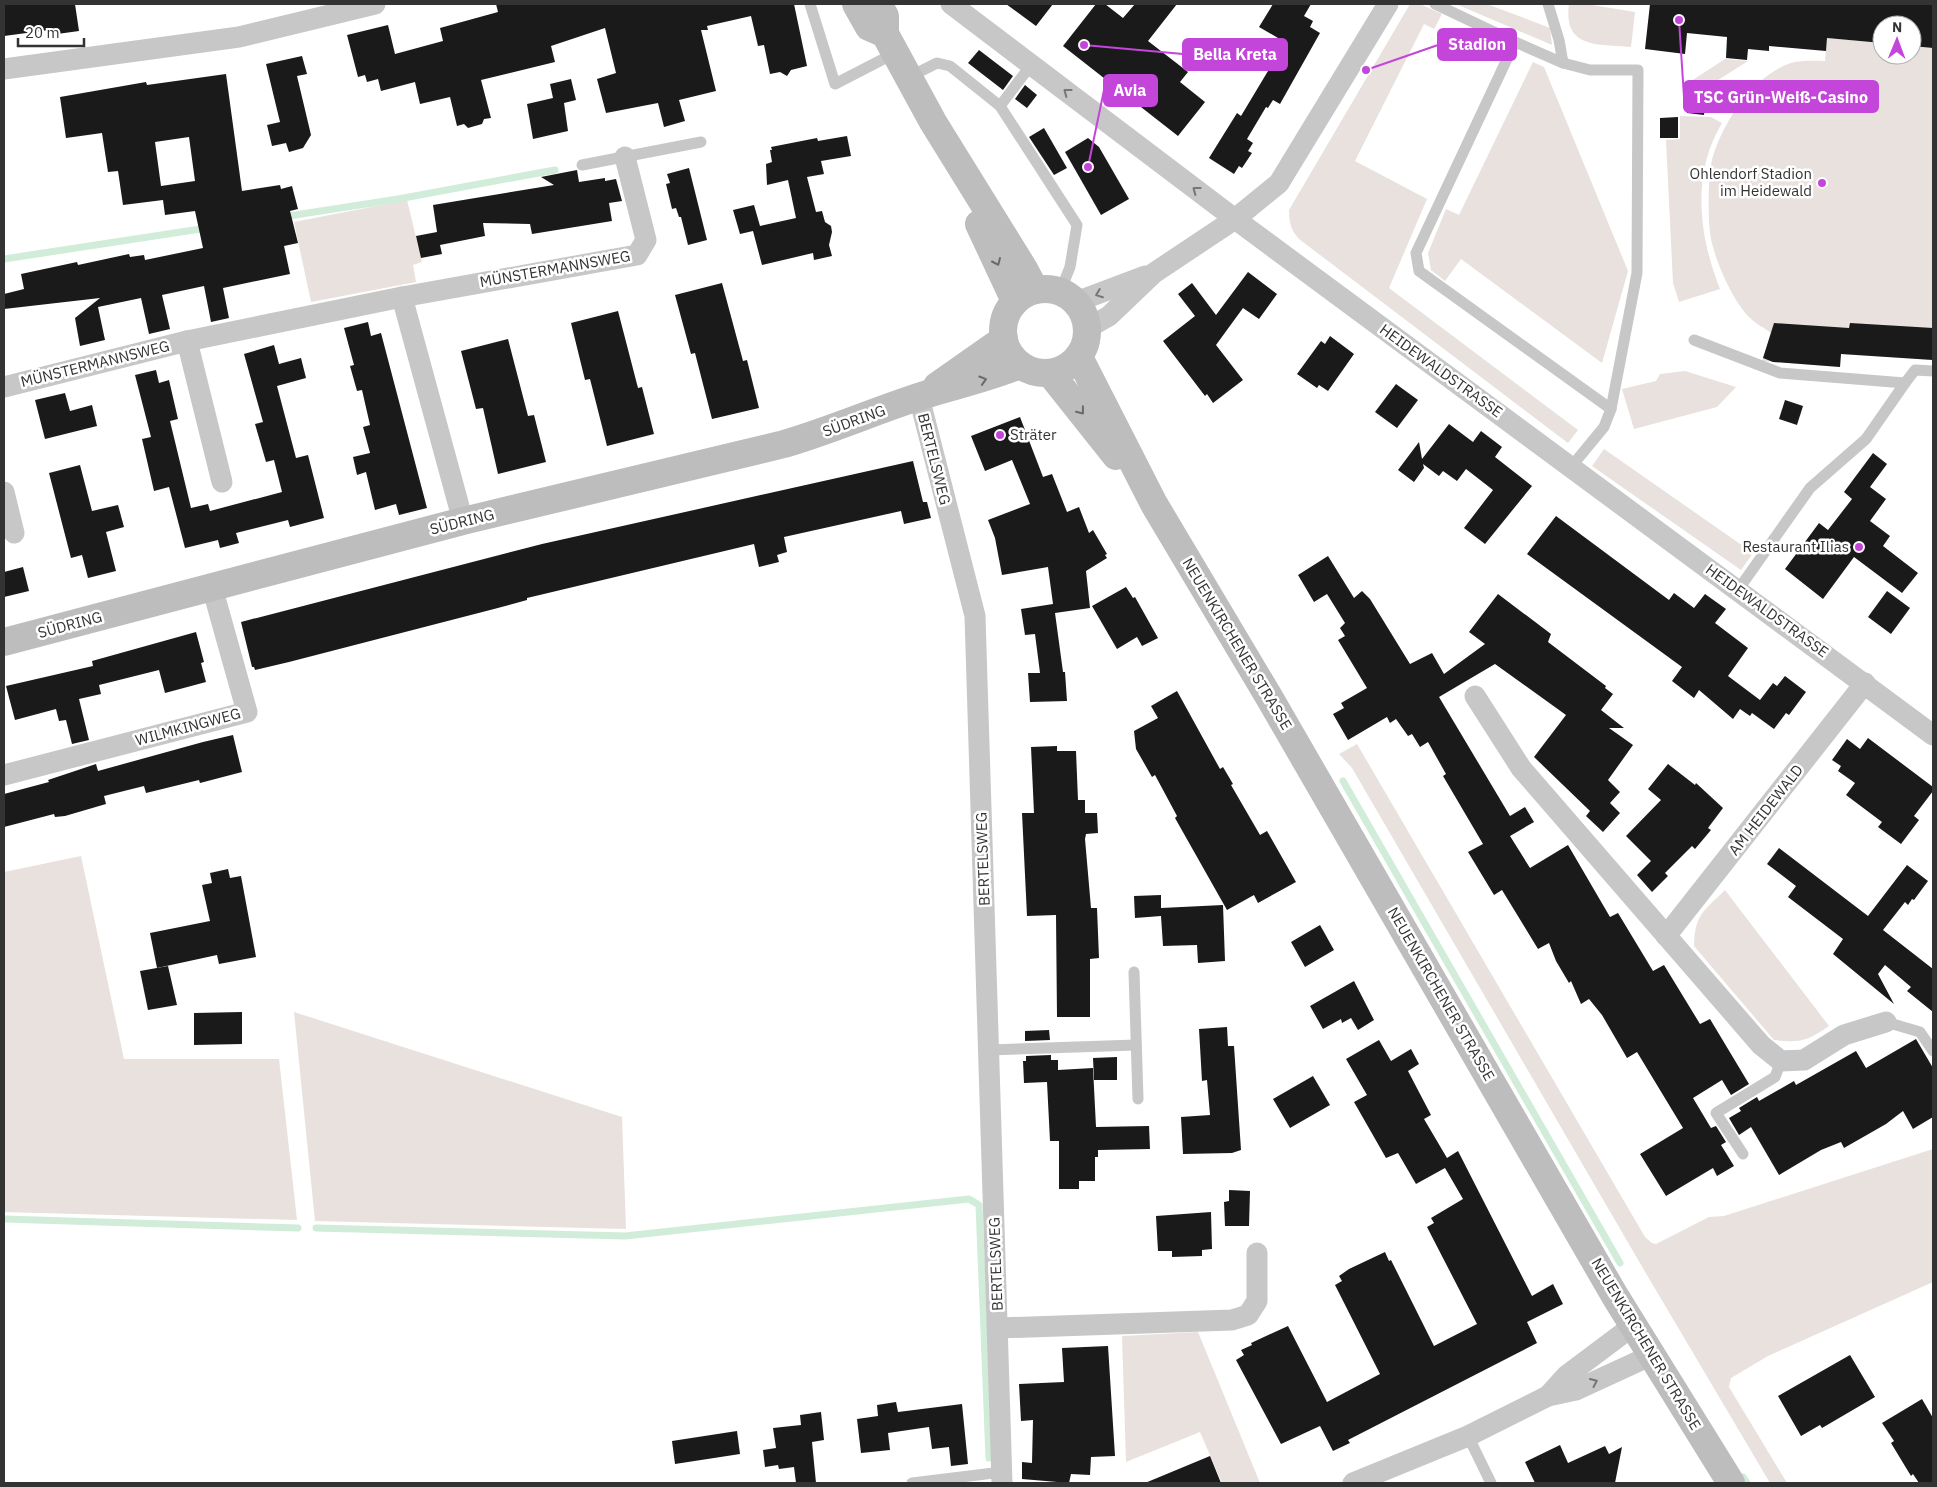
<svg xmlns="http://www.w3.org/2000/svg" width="1937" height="1487" viewBox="0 0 1937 1487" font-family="'IBM Plex Sans',sans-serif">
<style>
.green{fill:#e9e1dd}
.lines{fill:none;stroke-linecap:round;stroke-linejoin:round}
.stream{stroke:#d1ecd9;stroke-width:7}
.building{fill:#1a1a1a;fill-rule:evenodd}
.lane{stroke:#c7c7c7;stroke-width:11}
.street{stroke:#c7c7c7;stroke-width:21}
.secondary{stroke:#bdbdbd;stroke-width:28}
.oneway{stroke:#767676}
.oneway2{stroke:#6a6a6a}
.poi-dot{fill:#c445da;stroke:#fff;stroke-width:2}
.labels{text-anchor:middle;stroke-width:5;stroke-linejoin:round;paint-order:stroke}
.poi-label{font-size:15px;fill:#333;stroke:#fff;text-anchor:end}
.street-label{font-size:15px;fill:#333;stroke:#fff}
.leader{fill:none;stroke:#c445da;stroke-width:2}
.callout-dot{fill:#c445da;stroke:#fff;stroke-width:2}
.callout{fill:#c445da;stroke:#c445da;stroke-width:2}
.callout-label{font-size:16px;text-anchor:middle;font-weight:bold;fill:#fff}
</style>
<rect width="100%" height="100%" fill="#fff"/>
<g class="green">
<path d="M1410 4H1420L1442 14 1434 29 1424 24 1355 161 1427 199 1389 288 1578 430 1568 443 1299 239C1291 230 1289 223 1289 210Z"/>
<polygon points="1456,4 1487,4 1550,28 1552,45"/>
<path d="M1569 4H1586L1635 12 1631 47C1598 44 1563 49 1569 4Z"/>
<path d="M1827 38 1882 43V55H1912V46L1933 48V360L1841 354 1840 367 1762 361 1771 333C1764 328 1755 323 1749 317 1734 302 1717 265 1712 243 1707 226 1708 177 1712 160 1722 123 1753 76 1791 63 1802 60 1814 61 1825 61Z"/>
<polygon points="1725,59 1748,61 1715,82 1691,81"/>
<polygon points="1533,62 1544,67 1628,271 1602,363 1461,259 1445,281 1431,270 1428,253 1446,209 1459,215"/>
<path d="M1680 116 1711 117 1722 123C1691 174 1699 236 1720 289L1679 302 1673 283 1666 140 1680 139Z"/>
<polygon points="407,200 422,262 413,265 416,282 311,302 294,222"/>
<polygon points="1685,371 1736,387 1717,407 1634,429 1622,389 1656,381 1660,374"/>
<polygon points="1604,449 1753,553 1741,570 1592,466"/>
<polygon points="1357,744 1645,1237 1652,1243 1656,1244 1709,1217 1724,1216 1933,1149 1933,1282 1768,1356 1731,1378 1729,1387 1787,1483 1770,1483 1644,1270 1352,768 1339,754"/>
<polygon points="81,856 124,1059 279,1059 297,1220 4,1212 4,872"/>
<path d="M1725 890 1829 1026C1807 1041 1801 1043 1774 1040L1694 946C1695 914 1703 912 1725 890Z"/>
<polygon points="294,1012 622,1117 626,1229 315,1221"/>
<polygon points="1198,1332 1260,1483 1222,1483 1200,1432 1126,1462 1122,1336"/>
</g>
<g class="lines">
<g class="stream">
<polyline points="282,217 398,199 555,170"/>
<polyline points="4,259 207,228"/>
<polyline points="1343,781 1620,1263"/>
<polyline points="4,1219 298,1228"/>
<polyline points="316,1228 625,1236 969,1199 979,1205 989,1458"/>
<polyline points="1743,1477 1747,1483"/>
</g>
</g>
<g class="building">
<polygon points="4,4 75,4 79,31 50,35 49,30 4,36"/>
<polygon points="496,4 794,4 807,66 791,70 787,76 780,72 770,74 764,45 758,46 751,16 707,26 708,30 701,30 716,91 679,100 685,121 664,127 658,103 606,113 597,79 616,73 605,28 551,46 555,62 481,80 491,118 484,119 482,124 468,128 464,124 457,126 450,97 420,104 415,82 381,91 378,79 367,82 365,75 358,77 347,35 388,25 395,54 443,41 440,28 498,12"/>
<polygon points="1006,4 1053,4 1036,26"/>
<polygon points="1096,4 1105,4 1123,18 1135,4 1177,4 1148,41 1188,72 1180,82 1205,102 1178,136 1063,46"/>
<polygon points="1273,4 1311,4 1304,16 1313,21 1310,27 1320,33 1280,104 1273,100 1268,108 1266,107 1247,139 1253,143 1248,151 1252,153 1242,168 1239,166 1234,174 1209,158 1237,113 1241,116 1271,66 1267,64 1279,44 1275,42 1278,38 1259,27"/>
<polygon points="1650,4 1933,4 1933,48 1912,46 1912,25 1882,25 1882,43 1827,38 1826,51 1769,46 1769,51 1748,49 1747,60 1726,58 1727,37 1687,33 1685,54 1645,49"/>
<polygon points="979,50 1013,76 1003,90 968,63"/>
<polygon points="302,56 307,74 297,76 311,135 303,148 289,152 286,143 272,146 267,125 280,122 266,64"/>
<path d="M226 74 242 191 280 185 281 189 292 186 298 209 290 211 298 243 284 246 290 274 223 288 229 318 211 322 204 286 162 295 170 329 149 334 141 298 98 307 105 340 80 346 75 318 100 298 4 309V294L24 289 21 274 77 262 78 265 129 254 130 257 144 255 145 260 203 248 195 211 165 215 163 200 123 205 118 171 108 172 102 133 66 138 60 97 146 82 147 85ZM189 137 195 181 161 186 155 142Z"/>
<polygon points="571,79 576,100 564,103 568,131 533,139 527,104 553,98 550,84"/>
<polygon points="1025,85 1037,95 1027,108 1015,99"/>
<polygon points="1688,87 1713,89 1713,101 1705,106 1704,115 1687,113"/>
<polygon points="1678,117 1678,138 1660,138 1660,118"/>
<polygon points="1044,128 1067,168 1054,175 1029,137"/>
<polygon points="847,136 851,156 821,161 824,174 807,177 816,212 822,211 825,222 831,226 832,232 829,245 832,256 814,260 813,253 762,265 753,231 740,234 733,210 754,205 760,226 796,218 788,180 767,185 766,164 772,162 770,150 772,150 771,147 817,138 818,141"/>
<polygon points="1088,138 1099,147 1129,199 1101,215 1065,152"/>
<polygon points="689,168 707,240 688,245 681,217 679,217 676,208 672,209 666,184 670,183 667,174"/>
<polygon points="577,170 579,182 605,178 605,181 616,179 622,201 609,203 612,221 532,234 530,224 483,223 485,236 440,245 442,254 421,258 416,236 437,232 433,205 554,185 541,177"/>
<polygon points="1248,272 1277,294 1259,319 1243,308 1216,345 1243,380 1213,403 1207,394 1205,396 1163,341 1195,316 1178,294 1192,283 1216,315"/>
<polygon points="722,283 743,361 747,360 759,408 712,419 695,353 691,354 675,295"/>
<polygon points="618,311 638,388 642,387 654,434 607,446 590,379 585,380 571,323"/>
<polygon points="368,322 371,336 381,333 427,508 399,515 396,504 375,510 366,472 357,475 353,457 370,453 363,427 370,425 362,390 357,391 350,366 354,365 344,328"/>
<polygon points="1774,323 1849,328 1850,323 1933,328 1933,360 1841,354 1840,367 1773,362 1763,358"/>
<polygon points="1330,336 1354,354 1328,391 1319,385 1317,388 1297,374 1321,341 1325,344"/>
<polygon points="508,339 528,416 534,415 546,462 498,474 483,408 476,409 461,351"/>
<polygon points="274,345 279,364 301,358 306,378 277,386 296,458 308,455 324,518 290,527 288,520 236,533 239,543 220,548 218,540 185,548 169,487 154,491 142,439 151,437 135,375 156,370 159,383 169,380 178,419 170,421 191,508 208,504 210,511 282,492 274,460 266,462 255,424 263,422 244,354"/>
<polygon points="1396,384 1418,400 1397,428 1375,412"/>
<polygon points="65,393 70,411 92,405 97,426 45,439 35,400"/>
<polygon points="1785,400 1803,406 1797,425 1779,419"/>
<polygon points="1020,417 1043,477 1052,474 1067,512 1079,507 1089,533 1093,530 1107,554 1105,555 1107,558 1086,571 1090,608 1055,613 1063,672 1065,672 1067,701 1030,702 1028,673 1040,673 1035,634 1025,635 1021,609 1053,604 1048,567 1002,575 995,538 988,520 1030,504 1012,460 985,471 971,436"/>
<polygon points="1449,424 1473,442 1481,431 1502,447 1495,457 1532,486 1485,544 1464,528 1493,490 1466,469 1457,481 1443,471 1439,476 1423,464 1424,468 1414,482 1398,470 1419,442 1422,459"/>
<polygon points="1873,453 1887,464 1870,487 1886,499 1870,521 1890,536 1883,546 1918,573 1902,593 1854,557 1823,599 1785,569 1819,523 1828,530 1852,499 1844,492"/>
<polygon points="913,461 923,502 927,502 931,518 904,524 901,511 784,537 787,552 777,555 779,562 759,567 754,544 527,598 527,600 494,609 289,662 255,670 254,667 252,667 241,622 542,544"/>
<polygon points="80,465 92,511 118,505 124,527 106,532 116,571 88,578 82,555 71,558 49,473"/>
<polygon points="1556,516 1669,600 1674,593 1694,608 1705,594 1726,609 1715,623 1748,648 1728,676 1760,700 1773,683 1777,686 1785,676 1806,692 1789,715 1786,713 1774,729 1752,713 1750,716 1740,709 1733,719 1699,690 1694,698 1672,681 1682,667 1527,554"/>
<polygon points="1328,556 1354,598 1362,591 1370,599 1410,664 1432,653 1444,674 1485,644 1469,632 1498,594 1551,634 1548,642 1606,686 1605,688 1613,694 1601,710 1624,728 1609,728 1633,745 1608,780 1620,792 1610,803 1620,813 1603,832 1586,816 1590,811 1534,757 1566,715 1495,664 1439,697 1510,816 1525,807 1534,822 1510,836 1530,868 1568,845 1610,917 1618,913 1653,971 1664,965 1700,1024 1710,1019 1749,1084 1731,1095 1722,1080 1693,1098 1711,1128 1716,1126 1726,1142 1721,1145 1734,1166 1717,1176 1713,1168 1666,1196 1640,1154 1683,1128 1637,1052 1627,1058 1602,1015 1589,999 1581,1004 1571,981 1569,983 1556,961 1549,943 1538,949 1502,890 1494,895 1468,852 1483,844 1443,776 1446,774 1428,742 1420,747 1412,734 1408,736 1396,719 1390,723 1387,717 1348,740 1333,714 1344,708 1341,703 1367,688 1338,640 1345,636 1340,628 1345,623 1327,594 1314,602 1298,575"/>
<polygon points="23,567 29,591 4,597 4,572"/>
<polygon points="1126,587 1133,598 1135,597 1158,638 1142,646 1137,637 1117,649 1092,606"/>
<polygon points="1887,591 1910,608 1891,634 1868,617"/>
<polygon points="196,632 204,662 201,663 206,682 165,693 159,670 99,685 101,694 79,699 89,740 72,744 66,720 59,721 56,709 15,720 6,686 93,666 92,661"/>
<polygon points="1177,691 1220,769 1223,767 1233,784 1231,785 1260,835 1267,831 1296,882 1258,903 1254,895 1227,910 1175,818 1177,816 1155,775 1152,777 1136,749 1134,731 1158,718 1151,706"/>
<polygon points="233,735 242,772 200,783 199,780 146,793 144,786 104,796 106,804 65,816 55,817 54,814 4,827 4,794 49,782 48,780 96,764 98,771 203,742"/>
<polygon points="1868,738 1933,787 1933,791 1914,816 1919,820 1901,844 1878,827 1882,822 1846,795 1855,783 1838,771 1841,766 1832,760 1847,739 1860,749"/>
<polygon points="1057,746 1057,751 1076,751 1078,800 1085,800 1085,813 1097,813 1098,833 1086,834 1085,839 1091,908 1097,908 1099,958 1090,959 1090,1017 1057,1017 1056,915 1027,916 1022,813 1034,813 1031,747"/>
<polygon points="1668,764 1695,785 1696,783 1723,808 1708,828 1711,830 1695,849 1692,846 1665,873 1668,876 1652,892 1637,875 1651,861 1626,836 1661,800 1648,789"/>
<polygon points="1779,848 1868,916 1907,865 1928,881 1914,900 1912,899 1908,905 1905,902 1883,930 1933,969 1933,1012 1907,991 1911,987 1885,965 1878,974 1894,1004 1833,954 1843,939 1788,897 1796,886 1767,864"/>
<polygon points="228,869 230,878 241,876 256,957 219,964 217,955 157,968 150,933 210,921 202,885 212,883 210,873"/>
<polygon points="1161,895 1161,908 1223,905 1225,961 1198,963 1197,945 1163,946 1161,916 1135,918 1134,896"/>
<polygon points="1320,925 1334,950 1305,967 1291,942"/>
<polygon points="168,966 177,1005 148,1010 140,971"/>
<polygon points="1354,981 1374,1020 1358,1030 1351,1018 1342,1023 1341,1019 1323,1029 1310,1006"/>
<polygon points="242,1012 242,1044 194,1045 194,1013"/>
<polygon points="1227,1027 1228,1046 1234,1046 1241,1150 1232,1153 1183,1154 1181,1117 1210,1115 1207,1080 1202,1081 1199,1029"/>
<polygon points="1049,1030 1050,1040 1025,1041 1025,1031"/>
<polygon points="1916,1039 1933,1068 1933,1117 1913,1129 1903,1111 1886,1124 1844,1148 1841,1142 1821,1150 1779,1175 1751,1127 1739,1135 1729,1118 1741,1111 1739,1108 1757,1097 1759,1101 1794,1081 1796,1085 1856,1051 1866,1068"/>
<polygon points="1379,1040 1391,1061 1411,1049 1419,1064 1408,1071 1431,1115 1424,1119 1447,1158 1458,1151 1532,1296 1553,1284 1563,1304 1527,1322 1537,1343 1348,1440 1350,1443 1333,1451 1320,1426 1281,1444 1236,1360 1244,1355 1241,1350 1252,1345 1251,1343 1288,1326 1327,1402 1380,1374 1335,1285 1342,1281 1339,1276 1349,1269 1385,1252 1389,1261 1391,1260 1434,1346 1477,1324 1427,1227 1434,1223 1431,1218 1463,1199 1445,1168 1416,1184 1398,1153 1386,1158 1354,1102 1367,1095 1346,1059"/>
<polygon points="1051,1055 1051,1060 1058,1060 1058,1070 1093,1068 1096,1127 1149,1126 1150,1149 1098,1150 1098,1157 1095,1157 1095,1181 1079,1181 1079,1189 1059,1189 1059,1141 1050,1141 1047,1082 1024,1083 1023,1061 1026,1061 1026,1056"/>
<polygon points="1117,1057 1117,1080 1094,1080 1093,1058"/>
<polygon points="1313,1076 1330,1105 1290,1128 1273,1099"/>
<polygon points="1229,1190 1250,1191 1249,1226 1225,1226 1224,1202 1229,1201"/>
<polygon points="1211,1212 1212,1249 1202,1250 1202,1256 1172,1257 1172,1251 1158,1251 1156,1216"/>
<polygon points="1108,1346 1115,1456 1091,1457 1090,1475 1071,1474 1069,1483 1022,1479 1022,1462 1032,1463 1033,1420 1021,1421 1019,1384 1064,1382 1062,1348"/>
<polygon points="1850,1355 1875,1397 1822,1428 1820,1425 1801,1436 1778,1396"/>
<polygon points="1922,1399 1933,1418 1933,1483 1919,1483 1913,1474 1911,1476 1891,1443 1894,1441 1882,1423"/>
<polygon points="896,1402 898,1412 962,1404 968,1464 951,1466 949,1447 932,1449 929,1427 888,1433 890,1450 861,1453 857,1419 878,1416 877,1405"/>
<polygon points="821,1412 824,1440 812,1442 816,1483 796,1483 794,1467 779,1469 778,1465 765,1467 763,1450 776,1448 773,1428 801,1425 800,1415"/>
<polygon points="737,1431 740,1454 675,1464 672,1441"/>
<polygon points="1560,1445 1568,1463 1605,1446 1609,1454 1622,1447 1615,1483 1535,1483 1525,1462"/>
<polygon points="1210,1456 1221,1483 1145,1483"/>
</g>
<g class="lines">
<g class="lane">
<polyline points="810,4 835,84 895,53"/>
<polyline points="1435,4 1515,42 1416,253 1419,271 1611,409"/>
<polyline points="1548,4 1559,40 1563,63"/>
<polyline points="1515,42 1563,63 1590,70 1638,70 1637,273 1611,409 1604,427 1571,467"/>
<polyline points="909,77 937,63 950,66 1000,106 1077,225 1070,267 1060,292"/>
<polyline points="1000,106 1031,65"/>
<polyline points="582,165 701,142"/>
<polyline points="1694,340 1780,373 1905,383 1915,370 1933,371"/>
<polyline points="1738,590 1810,488 1866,439 1905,383"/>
<polyline points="1134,972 1138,1099"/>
<polyline points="1886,1022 1920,1032 1933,1051"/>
<polyline points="989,1050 1136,1045"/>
<polyline points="1743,1154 1716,1113 1775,1077 1781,1061"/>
<polyline points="1468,1436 1491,1483"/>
<polyline points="912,1483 1002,1472"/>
</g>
<g class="street">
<polyline points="951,4 1235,219 1933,735"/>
<polyline points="4,69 239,37 375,4"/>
<polyline points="402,297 463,521"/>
<polyline points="1076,302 1145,276"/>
<polyline points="1088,328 1109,316 1154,273 1235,219 1279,183 1388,4"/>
<polyline points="187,341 222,482"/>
<polyline points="4,387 187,341 402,297 637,255 646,240 625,157"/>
<polyline points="919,397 975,616 1002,1483"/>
<polyline points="4,492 14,533"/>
<polyline points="1475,696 1521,768 1761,1045 1781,1061 1804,1060 1844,1035 1886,1022"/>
<polyline points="4,775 247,712 212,587"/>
<polyline points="1666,936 1865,683"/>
<polyline points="998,1328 1232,1320 1248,1315 1257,1301 1257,1253"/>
<polyline points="1548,1396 1566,1376 1634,1325"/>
<polyline points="1353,1483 1468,1436 1548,1396 1576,1390 1652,1355"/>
</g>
<g class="secondary">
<polyline points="856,4 869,27 885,34"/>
<polyline points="878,4 885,16 885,34 933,122 1024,269 1035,290"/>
<polyline points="979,224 1015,301"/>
<circle cx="1045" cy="331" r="42"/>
<polyline points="1079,357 1154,504 1269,697 1615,1296 1731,1483"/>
<polyline points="1050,373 1116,456"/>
<polyline points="937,386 1004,339"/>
<path d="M4 642 463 521 784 444C829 431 872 412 918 397 952 386 986 379 1020 365"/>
</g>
</g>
<defs><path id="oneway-chevron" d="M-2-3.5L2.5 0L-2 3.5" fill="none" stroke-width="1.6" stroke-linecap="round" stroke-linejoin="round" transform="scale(1.25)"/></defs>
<g class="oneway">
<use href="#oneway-chevron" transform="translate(1067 92) rotate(-143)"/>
<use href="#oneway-chevron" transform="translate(1196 190) rotate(-143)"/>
<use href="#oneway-chevron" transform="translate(1099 294) rotate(159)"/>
<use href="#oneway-chevron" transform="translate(1594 1382) rotate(-24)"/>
</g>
<g class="oneway2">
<use href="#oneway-chevron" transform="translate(997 262) rotate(66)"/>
<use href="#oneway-chevron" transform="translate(983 380) rotate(-17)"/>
<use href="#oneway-chevron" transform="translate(1081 411) rotate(52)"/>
</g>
<g class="poi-dot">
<circle cx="1822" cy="183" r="5"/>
<circle cx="1000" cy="435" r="5"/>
<circle cx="1859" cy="547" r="5"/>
</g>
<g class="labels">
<g class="poi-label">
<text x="1812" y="179">Ohlendorf Stadion<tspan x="1812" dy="17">im Heidewald</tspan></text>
<text x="1010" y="440" text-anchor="start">Sträter</text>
<text x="1849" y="552">Restaurant Ilias</text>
</g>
<g class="street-label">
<text transform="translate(555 269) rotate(-10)" y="5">MÜNSTERMANNSWEG</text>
<text transform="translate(95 364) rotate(-14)" y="5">MÜNSTERMANNSWEG</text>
<text transform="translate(1441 371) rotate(36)" y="5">HEIDEWALDSTRASSE</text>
<text transform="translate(854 421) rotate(-20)" y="5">SÜDRING</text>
<text transform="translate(934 459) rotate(76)" y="5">BERTELSWEG</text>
<text transform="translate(462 522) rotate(-14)" y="5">SÜDRING</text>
<text transform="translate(1767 611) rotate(36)" y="5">HEIDEWALDSTRASSE</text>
<text transform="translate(70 625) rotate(-15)" y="5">SÜDRING</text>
<text transform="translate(1237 644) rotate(59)" y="5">NEUENKIRCHENER STRASSE</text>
<text transform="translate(188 727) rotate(-15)" y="5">WILMKINGWEG</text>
<text transform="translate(1766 810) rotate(-52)" y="5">AM HEIDEWALD</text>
<text transform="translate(983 859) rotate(-92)" y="5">BERTELSWEG</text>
<text transform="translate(1441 994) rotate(60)" y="5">NEUENKIRCHENER STRASSE</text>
<text transform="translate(996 1264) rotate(-92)" y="5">BERTELSWEG</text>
<text transform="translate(1646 1344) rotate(59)" y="5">NEUENKIRCHENER STRASSE</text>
</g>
</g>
<path class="leader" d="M1366 70L1438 45M1084 45L1183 54M1088 167L1104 90M1679 20L1684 97"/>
<g class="callout-dot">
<circle cx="1366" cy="70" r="5"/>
<circle cx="1084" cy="45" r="5"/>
<circle cx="1088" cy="167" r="5"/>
<circle cx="1679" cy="20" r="5"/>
</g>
<g class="callout">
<rect x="1438" y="29" width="78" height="31" rx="5"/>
<rect x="1183" y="39" width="104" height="31" rx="5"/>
<rect x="1104" y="75" width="53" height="31" rx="5"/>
<rect x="1684" y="81" width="194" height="31" rx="5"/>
</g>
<g class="callout-label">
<text x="1477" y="50">Stadion</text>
<text x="1235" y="60">Bella Kreta</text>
<text x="1130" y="96">Avia</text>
<text x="1781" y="103">TSC Grün-Weiß-Casino</text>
</g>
<rect width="1937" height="1487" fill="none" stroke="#333333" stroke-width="10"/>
<g transform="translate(1897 40) rotate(1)"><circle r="24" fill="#ffffff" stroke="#adadad"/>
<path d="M0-4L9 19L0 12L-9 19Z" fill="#c445da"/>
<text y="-8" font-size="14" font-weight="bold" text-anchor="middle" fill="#333333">N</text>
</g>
<path d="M18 38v8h66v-8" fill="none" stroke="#333333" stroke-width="2.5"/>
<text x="25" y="38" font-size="15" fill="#333333" stroke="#ffffff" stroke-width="4" paint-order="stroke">20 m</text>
</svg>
